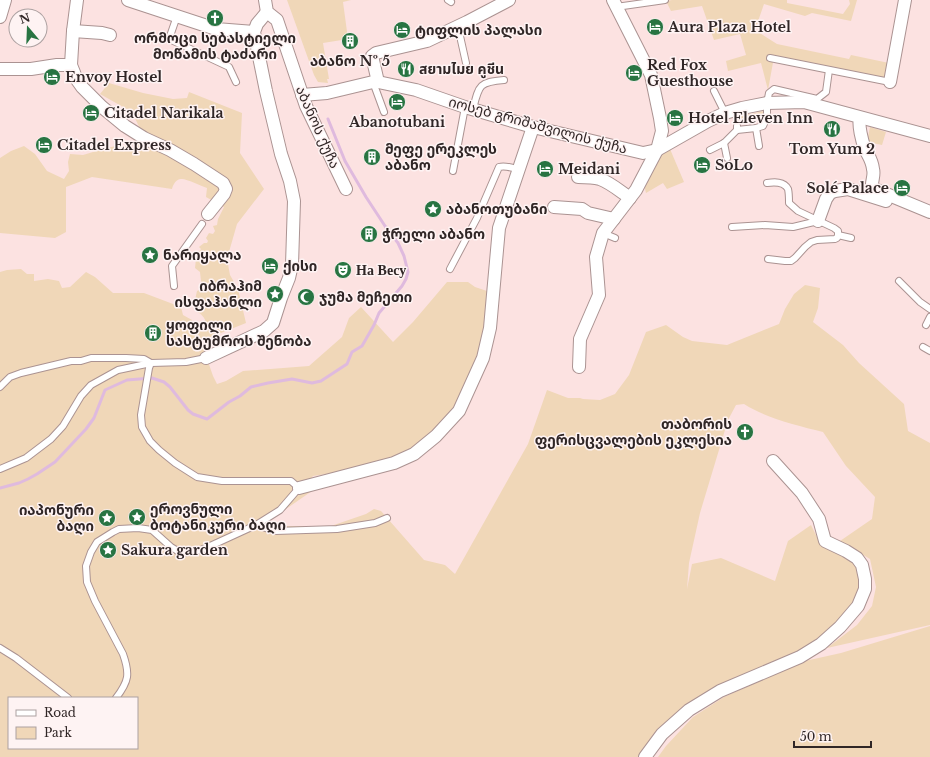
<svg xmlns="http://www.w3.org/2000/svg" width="930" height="757" viewBox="0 0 930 757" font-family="'Libre Baskerville','Noto Sans Georgian','Noto Sans Thai',serif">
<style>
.green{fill:#f0d7b8;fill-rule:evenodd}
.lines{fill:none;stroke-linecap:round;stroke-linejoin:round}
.stream{stroke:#dfbade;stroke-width:3}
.lane-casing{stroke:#ab9392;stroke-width:8}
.street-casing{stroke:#ab9392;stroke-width:14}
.lane{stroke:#fff;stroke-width:6}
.street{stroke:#fff;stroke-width:12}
.labels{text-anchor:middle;stroke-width:3;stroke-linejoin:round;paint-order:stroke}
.poi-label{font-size:14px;font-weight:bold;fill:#302626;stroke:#fef3f3;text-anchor:start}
.street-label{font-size:14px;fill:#302626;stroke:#fef3f3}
</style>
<rect width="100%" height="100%" fill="#fce2e1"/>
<g class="green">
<polygon points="287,0 351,0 343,2 348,39 323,43 329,79 327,79 328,83 318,82 314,75"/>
<polygon points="672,0 787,0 787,3 843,14 850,4 849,0 857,0 851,21 812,13 805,16 764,4 755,30 777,44 849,59 851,55 889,63 885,79 774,57 768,90 761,63 728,71 726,61 746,55 740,34 714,40 702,6 671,11 666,1"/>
<path d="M109 83 143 93 173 99 187 98 189 92 242 113 240 153 264 189 237 224 227 259 230 275 238 289 246 323 201 341 213 376 217 384 226 381 243 371 309 366 342 337 349 318 361 307 393 342 413 322 447 282H468L475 287 493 293 478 357 450 415 414 449 373 467 313 476 309 481 312 491 270 520 273 526H331L366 514 374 509 381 511 424 560 445 565 455 574 528 444 547 390 568 398H580L583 399 600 400 615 394 629 375 646 332 666 325 683 337 692 341 727 345 779 324 785 309 794 294 805 285 820 288 818 308 813 322 843 345 859 363 904 404 908 431 930 443V625L827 648 857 625 872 606 876 587 870 559 840 541 872 519 875 497 846 466 823 432C796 425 768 419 744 404L736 405 728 420 700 513 689 563 687 589 692 564 721 558 775 581 788 541 811 525 820 543 830 550 847 556 862 569V583L854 602 825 636 797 653 716 687 698 697 660 728 639 757H0V272L7 270 21 269 27 274H34V281L48 279 59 281 62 288 70 287 86 272 95 277 113 293H144L181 307 183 315 192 320 191 329 201 331 207 327C206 319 203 315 196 311L195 300 197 291 201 289 204 285 201 281 200 272 195 268 196 259 195 258 197 252H199L201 249 199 247 204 243H207L208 241 206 238 209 233 213 234 215 231 213 226 217 225 218 219 224 207 206 197 207 188C201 186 187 179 182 179 177 178 173 184 172 189L92 177 66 187V232L55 238 0 233V158L11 151 24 146 35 154 47 171 64 179 69 171 68 162 70 154 83 155 103 149 120 145 134 148 143 139V135L132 112 100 94ZM9 698H137V748H9Z"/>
<polygon points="764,111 762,115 739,120 739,125 736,117"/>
<polygon points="870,127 886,132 882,145 867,142"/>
<polygon points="670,149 684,182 667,189 663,183 646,193 644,185 660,155"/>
<polygon points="930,626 930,757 658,757 666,746 693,717 724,697 805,661 841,653"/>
</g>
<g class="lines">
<polyline class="stream" points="0,488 19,483 28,479 37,474 55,462 86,429 94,418 105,390 127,380 152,378 164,382 170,387 188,410 193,414 207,419 229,402 240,396 251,387 268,383 292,379 312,383 321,381 347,364 352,352 362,346 374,325 379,313 402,286 406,279 408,272 404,256 398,243 385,226 366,197 345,161 328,119"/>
<g class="lane-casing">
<g id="lane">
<polyline points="448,0 451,2"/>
<polyline points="616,7 665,0"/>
<polyline points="177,16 169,39 229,67 236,82"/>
<polyline points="458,27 466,63"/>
<polyline points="770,58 890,82"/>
<polyline points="373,82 384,112"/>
<polyline points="714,91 725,113"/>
<path d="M473 109C479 85 479 82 504 80"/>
<polyline points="737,126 737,130 756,128 763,126 767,117 767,103 769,93 774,89 817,99 826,92 829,70"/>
<polyline points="756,128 759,146"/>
<polyline points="724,143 727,158"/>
<polyline points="710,150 724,143 737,130"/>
<polyline points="453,171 465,107"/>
<path d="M767 183C774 182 784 181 788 189 789 193 789 199 789 203L798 211 834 228 838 231V235"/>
<polyline points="732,227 765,225 793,227 818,221"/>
<polyline points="603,233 615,238"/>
<polyline points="838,235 851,238"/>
<polyline points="768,259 785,261 791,261 795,258 805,247 811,242 817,240 835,239 837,238 838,235"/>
<path d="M450 269 477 218 499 167C506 165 513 168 519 170"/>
<polyline points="899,281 920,302 930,309"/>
<polyline points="174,286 172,266 202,224"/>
<polyline points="926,325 930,317"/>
<polyline points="923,347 930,351"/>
<polyline points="0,387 10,377 21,373 71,361 81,361 91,358 126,358 144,359 151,363"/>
<polyline points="0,469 26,458 51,439 63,426 81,396 91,385 118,370 151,363 186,362 206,358"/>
<polyline points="256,525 275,531 337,529 375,523 387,518"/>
<polyline points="0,648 16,658 68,698"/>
<path d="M116 698C129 681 130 674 123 654L95 601 87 582 86 566 91 552 97 542 113 532 119 529 138 528 152 530 171 547 181 553 201 550 208 547 256 525 280 510 299 488 291 481H222L197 477 175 463 159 450 150 441 142 427 141 415 149 368 151 363"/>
</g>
</g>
<g class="street-casing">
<g id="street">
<polyline points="77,0 73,31 71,65 77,80 82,87 102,107 125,126 144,138 170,150 194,164 223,183 226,189 224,194 208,214"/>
<polyline points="128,0 216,29 254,32"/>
<polyline points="265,0 267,12 277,20 306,106 346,189"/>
<polyline points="0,17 5,0"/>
<polyline points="73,31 102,33 110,35"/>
<polyline points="0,69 31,69 57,65 71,65"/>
<polyline points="378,82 372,56 376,53 427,41 467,22 509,0"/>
<polyline points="890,82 905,0"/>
<polyline points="302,95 327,93 373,82 378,82 416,90 465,107 533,127 643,153 657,150 708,121 725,113 742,108 767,103 804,102 930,136"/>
<path d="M860 118C858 125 862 141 865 149 869 157 872 160 873 169 875 176 871 181 872 188L930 212"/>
<path d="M578 177C585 177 593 177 600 179 611 183 621 192 630 198"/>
<polyline points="554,207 582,209 588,213 614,219"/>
<polyline points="818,221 826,199 830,193 835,191 848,189 886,201"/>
<polyline points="206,358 264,331 273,323 281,298 289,278 292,265 294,201 290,181 281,154 266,91 254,32 257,24 267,12"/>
<polyline points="579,367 580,339 599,295 596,257 603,233 636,190 657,150 662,131 660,118 651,75 613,0"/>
<polyline points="299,488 394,463 414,454 436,436 459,411 483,358 490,328 499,228 533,127"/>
<polyline points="645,757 662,734 689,710 720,691 800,657 821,644 840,627 858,606 865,589 865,579 862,565 857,558 846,551 825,541 819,519 802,493 773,461"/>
</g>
</g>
<use href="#lane" class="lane"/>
<use href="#street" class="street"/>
</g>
<defs>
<g id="church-disc" transform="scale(0.9)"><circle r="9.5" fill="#287442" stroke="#fef3f3"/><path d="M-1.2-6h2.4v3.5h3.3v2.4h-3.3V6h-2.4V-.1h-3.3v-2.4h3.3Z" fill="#fff"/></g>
<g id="hotel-disc" transform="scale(0.9)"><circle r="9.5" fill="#287442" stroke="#fef3f3"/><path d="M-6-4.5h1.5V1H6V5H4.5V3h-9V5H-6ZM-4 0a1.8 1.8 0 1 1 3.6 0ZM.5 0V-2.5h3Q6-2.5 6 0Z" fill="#fff"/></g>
<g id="building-disc" transform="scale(0.9)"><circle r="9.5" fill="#287442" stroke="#fef3f3"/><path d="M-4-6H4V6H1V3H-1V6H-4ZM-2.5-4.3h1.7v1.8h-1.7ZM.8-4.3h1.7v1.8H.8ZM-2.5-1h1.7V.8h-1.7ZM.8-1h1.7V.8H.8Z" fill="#fff"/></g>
<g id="restaurant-disc" transform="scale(0.9)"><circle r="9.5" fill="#287442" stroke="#fef3f3"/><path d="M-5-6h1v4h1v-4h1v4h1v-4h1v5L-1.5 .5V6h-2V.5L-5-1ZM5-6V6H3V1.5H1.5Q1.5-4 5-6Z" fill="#fff"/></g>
<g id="sight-disc" transform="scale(0.9)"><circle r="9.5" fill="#287442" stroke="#fef3f3"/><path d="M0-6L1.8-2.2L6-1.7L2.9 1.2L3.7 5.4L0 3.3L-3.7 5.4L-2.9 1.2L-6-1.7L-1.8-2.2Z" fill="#fff"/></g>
<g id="theatre-disc" transform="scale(0.9)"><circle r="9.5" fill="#287442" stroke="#fef3f3"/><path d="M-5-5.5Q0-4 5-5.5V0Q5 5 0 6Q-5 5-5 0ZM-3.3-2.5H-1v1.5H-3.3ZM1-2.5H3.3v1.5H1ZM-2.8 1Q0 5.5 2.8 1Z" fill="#fff"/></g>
<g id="mosque-disc" transform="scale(0.9)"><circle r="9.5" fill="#287442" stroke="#fef3f3"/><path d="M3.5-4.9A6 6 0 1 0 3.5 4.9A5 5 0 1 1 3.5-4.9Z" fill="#fff"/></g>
</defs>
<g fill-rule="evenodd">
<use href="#church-disc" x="215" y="18"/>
<use href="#hotel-disc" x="655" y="27"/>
<use href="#hotel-disc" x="402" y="30"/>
<use href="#building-disc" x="350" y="41"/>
<use href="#restaurant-disc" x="406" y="69"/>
<use href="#hotel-disc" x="634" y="73"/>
<use href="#hotel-disc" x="52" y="77"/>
<use href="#hotel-disc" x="397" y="102"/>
<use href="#hotel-disc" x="91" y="113"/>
<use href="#hotel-disc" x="675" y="118"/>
<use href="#restaurant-disc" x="832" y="129"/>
<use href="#hotel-disc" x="44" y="145"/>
<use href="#building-disc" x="372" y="157"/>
<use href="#hotel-disc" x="702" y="165"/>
<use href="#hotel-disc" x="545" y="169"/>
<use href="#hotel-disc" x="902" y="188"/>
<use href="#sight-disc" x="433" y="209"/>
<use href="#building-disc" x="369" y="234"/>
<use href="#sight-disc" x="150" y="255"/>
<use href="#hotel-disc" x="270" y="266"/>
<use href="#theatre-disc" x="343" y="270"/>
<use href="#sight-disc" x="275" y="294"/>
<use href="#mosque-disc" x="306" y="297"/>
<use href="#building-disc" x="153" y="333"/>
<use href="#church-disc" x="745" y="432"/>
<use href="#sight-disc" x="137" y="517"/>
<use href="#sight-disc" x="107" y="518"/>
<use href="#sight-disc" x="108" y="550"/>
</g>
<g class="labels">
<g class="poi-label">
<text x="668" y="32">Aura Plaza Hotel</text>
<text x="415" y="35">ტიფლის პალასი</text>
<text x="215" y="43" text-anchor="middle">ორმოცი სებასტიელი<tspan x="215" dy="16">მოწამის ტაძარი</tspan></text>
<text x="350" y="66" text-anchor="middle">აბანო № 5</text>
<text x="647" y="70">Red Fox<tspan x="647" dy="16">Guesthouse</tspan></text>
<text x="419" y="74">สยามไมย คูชีน</text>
<text x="65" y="82">Envoy Hostel</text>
<text x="104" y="118">Citadel Narikala</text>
<text x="688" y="123">Hotel Eleven Inn</text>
<text x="397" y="127" text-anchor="middle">Abanotubani</text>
<text x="57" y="150">Citadel Express</text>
<text x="385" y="154">მეფე ერეკლეს<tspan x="385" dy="16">აბანო</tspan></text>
<text x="832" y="154" text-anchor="middle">Tom Yum 2</text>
<text x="715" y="170">SoLo</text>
<text x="558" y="174">Meidani</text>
<text x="889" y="193" text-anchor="end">Solé Palace</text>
<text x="446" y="214">აბანოთუბანი</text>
<text x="382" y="239">ჭრელი აბანო</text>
<text x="163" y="260">ნარიყალა</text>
<text x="283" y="271">ქისი</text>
<text x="356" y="275">На Весу</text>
<text x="262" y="291" text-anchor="end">იბრაჰიმ<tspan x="262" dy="16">ისფაჰანლი</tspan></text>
<text x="319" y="302">ჯუმა მეჩეთი</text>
<text x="166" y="330">ყოფილი<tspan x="166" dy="16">სასტუმროს შენობა</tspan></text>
<text x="732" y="429" text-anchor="end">თაბორის<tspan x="732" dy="16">ფერისცვალების ეკლესია</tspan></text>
<text x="150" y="514">ეროვნული<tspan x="150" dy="16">ბოტანიკური ბაღი</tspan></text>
<text x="94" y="515" text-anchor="end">იაპონური<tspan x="94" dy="16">ბაღი</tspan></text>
<text x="121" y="555">Sakura garden</text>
</g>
<g class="street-label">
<text transform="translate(538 125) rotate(15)" y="5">იოსებ გრიშაშვილის ქუჩა</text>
<text transform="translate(318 127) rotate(66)" y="5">აბანოს ქუჩა</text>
</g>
</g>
<rect x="8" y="697" width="130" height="52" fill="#fef3f3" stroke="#aca1a1"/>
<rect x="16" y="710" width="20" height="6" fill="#ffffff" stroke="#aca1a1"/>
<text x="44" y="717" font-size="12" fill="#302626">Road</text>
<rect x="16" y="727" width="20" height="12" fill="#f0d7b8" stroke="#aca1a1"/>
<text x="44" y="737" font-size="12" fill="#302626">Park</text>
<g transform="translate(28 28) rotate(341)"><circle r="19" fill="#fef3f3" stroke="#aca1a1"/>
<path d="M0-3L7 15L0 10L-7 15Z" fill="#287442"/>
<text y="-6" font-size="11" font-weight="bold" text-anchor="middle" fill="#302626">N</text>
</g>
<path d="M794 741v6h77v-6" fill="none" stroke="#302626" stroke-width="2"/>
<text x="800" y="741" font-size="12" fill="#302626" stroke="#fef3f3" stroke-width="3" paint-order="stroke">50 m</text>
</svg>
